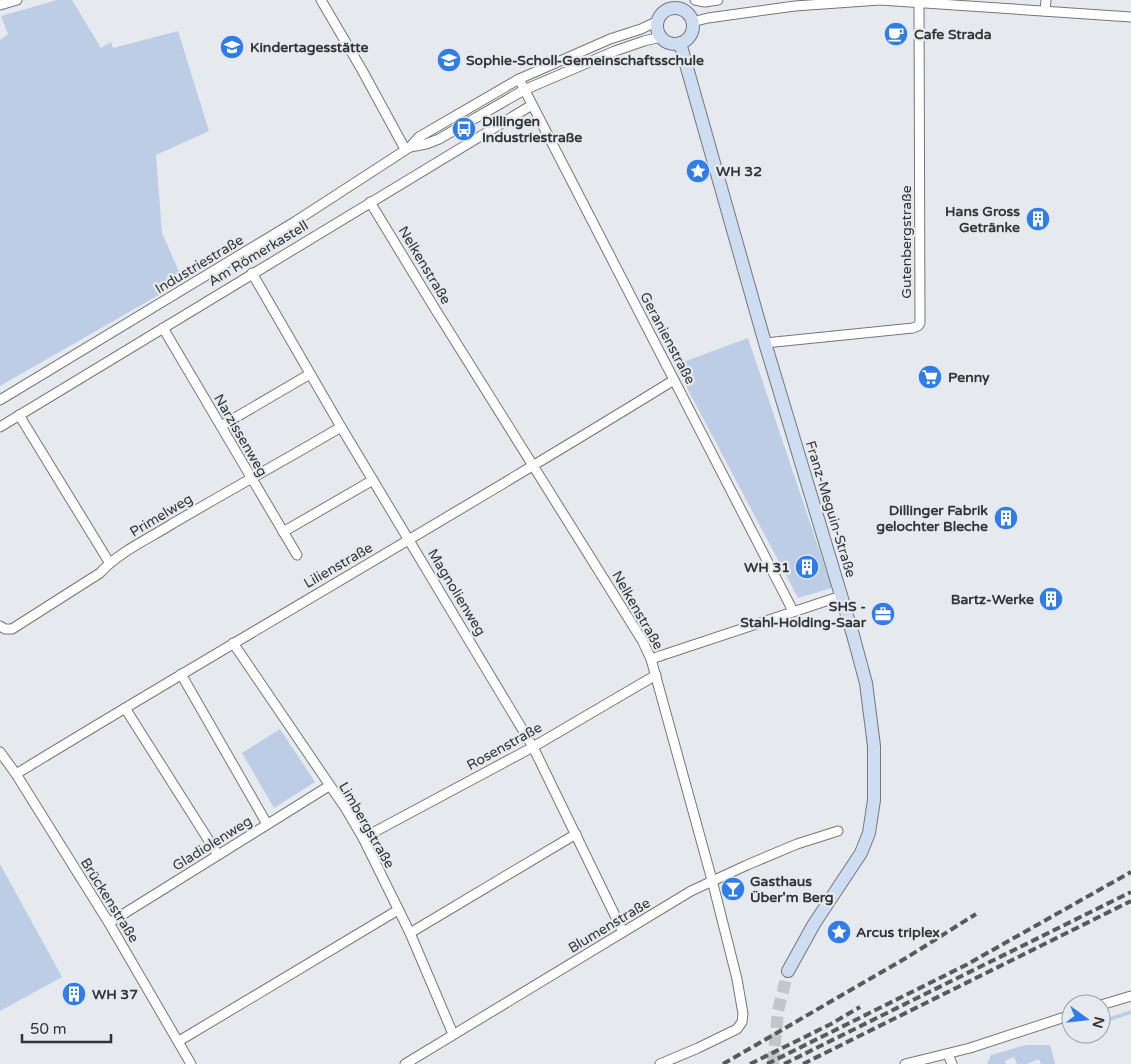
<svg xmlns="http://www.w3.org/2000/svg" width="1131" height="1064" viewBox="0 0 1131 1064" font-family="'Varela Round',sans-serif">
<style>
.green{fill:#bdcde5}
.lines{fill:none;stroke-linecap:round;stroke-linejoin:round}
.secondary-tunnel{stroke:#c2c6c9;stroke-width:12;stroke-dasharray:12 6;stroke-linecap:butt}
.street-casing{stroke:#74777b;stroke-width:11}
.secondary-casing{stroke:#74777b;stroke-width:14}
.street{stroke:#fff;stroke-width:9}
.secondary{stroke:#ceddf2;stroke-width:12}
.rail{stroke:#585a5c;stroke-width:4;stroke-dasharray:8 4;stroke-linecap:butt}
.labels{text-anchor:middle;stroke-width:4.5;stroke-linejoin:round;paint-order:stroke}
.poi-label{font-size:14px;font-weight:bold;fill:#333436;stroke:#e6eaee;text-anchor:start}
.street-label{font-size:14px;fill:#333436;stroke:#e6eaee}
</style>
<rect width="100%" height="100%" fill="#e6eaee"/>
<g class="green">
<polygon points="57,0 72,0 101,48 111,42 113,48 178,31 209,131 156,155 162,233 183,281 0,386 0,40 8,34 1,16"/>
<polygon points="748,338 832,588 798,598 675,365"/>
<polygon points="280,729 315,782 274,808 242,753"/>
<polygon points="0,864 62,977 0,1011"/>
<polygon points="1131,1010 1131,1014 1101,1024 1101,1020"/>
<polygon points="1026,1045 1050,1045 1055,1064 1041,1064 1039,1059 1027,1064 1017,1064 1014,1057 1005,1061 1006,1064 987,1064 991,1055"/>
</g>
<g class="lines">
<polyline class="secondary-tunnel" points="773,1064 778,1011 788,971"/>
<g class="street-casing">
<g id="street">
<polyline points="321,0 362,70 405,149"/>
<polyline points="695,0 705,2 718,0"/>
<polyline points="0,5 17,0"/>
<polyline points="1045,11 1046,0"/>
<polyline points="692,22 708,18 795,6 880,0 1131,17"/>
<polyline points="519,79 793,611"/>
<polyline points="410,147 426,144 439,139 524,90 615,51 644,41 661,37"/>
<polyline points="370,202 432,304 642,640 651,659 712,880 737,979 743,1014 742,1022 737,1029 698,1048 660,1064"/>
<polyline points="252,273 341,427 533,747 623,932"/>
<polyline points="163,328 297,555"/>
<polyline points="765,343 913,328 918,326 920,323 919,2"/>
<polyline points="0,400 296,221 410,147 419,137 519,79 610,39 641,29 658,21"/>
<polyline points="19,415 109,562"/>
<polyline points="221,426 310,374"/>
<polyline points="0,427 532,105"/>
<polyline points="283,532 373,480"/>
<path d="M0 626 5 629H12L100 573C119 552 148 539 172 524 228 491 285 460 341 427"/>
<polyline points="233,643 346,809 363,838 410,933 453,1034"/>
<polyline points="651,659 841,596"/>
<polyline points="181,674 267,824"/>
<polyline points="125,708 218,855"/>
<polyline points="0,752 16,774 109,923 191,1064"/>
<path d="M16 774C234 641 457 514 674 380"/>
<polyline points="363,838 533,747 656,675"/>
<polyline points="109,923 329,786"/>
<polyline points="410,933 576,834"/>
<polyline points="1101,1005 1131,996"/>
<polyline points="179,1041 398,910"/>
<polyline points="948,1054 952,1064"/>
<polyline points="405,1064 691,891 747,865 797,844 838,831"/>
<polyline points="905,1064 970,1048 1071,1015"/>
</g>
</g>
<g class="secondary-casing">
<g id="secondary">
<circle cx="675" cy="26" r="18"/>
<polyline points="680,43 765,343 853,635 866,683 874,746 874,800 869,833 861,853 814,924 788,971"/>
</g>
</g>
<use href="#street" class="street"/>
<use href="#secondary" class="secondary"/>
<g class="rail">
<polyline points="723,1064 906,958 976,914"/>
<polyline points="750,1064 831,1024 860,1007"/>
<polyline points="767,1064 966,965 1131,872"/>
<polyline points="784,1064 1131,892"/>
<polyline points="803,1064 1131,901"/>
</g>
</g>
<defs>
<g id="cafe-disc" transform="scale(1.25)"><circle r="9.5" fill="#307de9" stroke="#e6eaee"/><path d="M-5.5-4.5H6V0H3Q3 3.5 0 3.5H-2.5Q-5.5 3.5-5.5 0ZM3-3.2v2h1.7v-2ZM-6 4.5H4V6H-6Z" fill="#fff"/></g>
<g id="school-disc" transform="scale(1.25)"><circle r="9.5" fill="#307de9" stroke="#e6eaee"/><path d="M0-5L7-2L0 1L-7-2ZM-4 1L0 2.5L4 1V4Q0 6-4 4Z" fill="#fff"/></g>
<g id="bus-disc" transform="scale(1.25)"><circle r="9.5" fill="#307de9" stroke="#e6eaee"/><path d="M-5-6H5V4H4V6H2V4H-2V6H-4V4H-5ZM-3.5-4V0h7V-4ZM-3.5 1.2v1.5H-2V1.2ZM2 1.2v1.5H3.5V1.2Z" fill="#fff"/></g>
<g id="sight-disc" transform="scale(1.25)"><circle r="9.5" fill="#307de9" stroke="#e6eaee"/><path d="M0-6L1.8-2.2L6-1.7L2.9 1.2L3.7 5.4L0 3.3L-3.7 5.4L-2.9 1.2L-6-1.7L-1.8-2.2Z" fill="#fff"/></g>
<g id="building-disc" transform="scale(1.25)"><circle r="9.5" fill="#307de9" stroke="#e6eaee"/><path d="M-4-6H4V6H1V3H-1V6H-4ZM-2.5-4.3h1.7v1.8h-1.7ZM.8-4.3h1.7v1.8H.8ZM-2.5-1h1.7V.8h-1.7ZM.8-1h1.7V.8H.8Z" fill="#fff"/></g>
<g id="supermarket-disc" transform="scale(1.25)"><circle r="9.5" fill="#307de9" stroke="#e6eaee"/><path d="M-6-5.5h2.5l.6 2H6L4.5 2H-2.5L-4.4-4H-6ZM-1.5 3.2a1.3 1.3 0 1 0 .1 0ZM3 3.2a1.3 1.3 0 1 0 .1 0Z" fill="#fff"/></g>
<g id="office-disc" transform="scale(1.25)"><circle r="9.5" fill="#307de9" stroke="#e6eaee"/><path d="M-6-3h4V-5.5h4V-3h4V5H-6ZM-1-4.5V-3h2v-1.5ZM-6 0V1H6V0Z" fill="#fff"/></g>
<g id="bar-disc" transform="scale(1.25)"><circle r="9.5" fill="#307de9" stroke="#e6eaee"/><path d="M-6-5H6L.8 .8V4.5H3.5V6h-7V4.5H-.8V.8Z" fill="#fff"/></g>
</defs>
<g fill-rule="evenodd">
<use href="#cafe-disc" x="896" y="34"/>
<use href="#school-disc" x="232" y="47"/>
<use href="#school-disc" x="449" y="60"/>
<use href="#bus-disc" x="464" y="129"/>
<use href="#sight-disc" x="698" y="171"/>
<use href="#building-disc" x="1038" y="219"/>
<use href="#supermarket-disc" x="930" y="377"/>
<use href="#building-disc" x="1006" y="518"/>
<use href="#building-disc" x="807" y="567"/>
<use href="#building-disc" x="1051" y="599"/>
<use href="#office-disc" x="883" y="614"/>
<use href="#bar-disc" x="733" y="889"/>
<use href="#sight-disc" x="839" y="932"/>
<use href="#building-disc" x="74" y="994"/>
</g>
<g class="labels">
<g class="poi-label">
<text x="914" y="39">Cafe Strada</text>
<text x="250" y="52">Kindertagesstätte</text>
<text x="466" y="65">Sophie-Scholl-Gemeinschaftsschule</text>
<text x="482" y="126">Dillingen<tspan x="482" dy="16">Industriestraße</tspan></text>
<text x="716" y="176">WH 32</text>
<text x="1020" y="216" text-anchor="end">Hans Gross<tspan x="1020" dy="16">Getränke</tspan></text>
<text x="948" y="382">Penny</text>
<text x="988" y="515" text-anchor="end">Dillinger Fabrik<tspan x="988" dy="16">gelochter Bleche</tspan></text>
<text x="790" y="572" text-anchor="end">WH 31</text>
<text x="1034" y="604" text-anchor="end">Bartz-Werke</text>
<text x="866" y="611" text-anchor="end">SHS -<tspan x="866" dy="16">Stahl-Holding-Saar</tspan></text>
<text x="750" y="886">Gasthaus<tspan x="750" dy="16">Über'm Berg</tspan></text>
<text x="856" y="937">Arcus triplex</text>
<text x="92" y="999">WH 37</text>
</g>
<g class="street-label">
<text transform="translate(906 242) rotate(-90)" y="5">Gutenbergstraße</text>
<text transform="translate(258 253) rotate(-31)" y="5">Am Römerkastell</text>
<text transform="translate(199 264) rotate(-31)" y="5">Industriestraße</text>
<text transform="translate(425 265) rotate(59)" y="5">Nelkenstraße</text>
<text transform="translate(668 338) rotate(62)" y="5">Geranienstraße</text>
<text transform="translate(241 435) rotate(60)" y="5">Narzissenweg</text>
<text transform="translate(831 509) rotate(73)" y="5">Franz-Meguin-Straße</text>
<text transform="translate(161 515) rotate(-31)" y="5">Primelweg</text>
<text transform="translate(338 565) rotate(-30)" y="5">Lilienstraße</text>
<text transform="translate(457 592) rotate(59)" y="5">Magnolienweg</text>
<text transform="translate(638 610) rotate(60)" y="5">Nelkenstraße</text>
<text transform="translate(504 746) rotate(-29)" y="5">Rosenstraße</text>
<text transform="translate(367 825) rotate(60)" y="5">Limbergstraße</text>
<text transform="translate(212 843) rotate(-32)" y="5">Gladiolenweg</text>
<text transform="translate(110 900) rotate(58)" y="5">Brückenstraße</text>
<text transform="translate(609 925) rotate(-31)" y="5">Blumenstraße</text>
</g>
</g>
<g transform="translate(1086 1019) rotate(105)"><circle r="24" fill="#e6eaee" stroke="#9ea1a4"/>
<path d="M0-4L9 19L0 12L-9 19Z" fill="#307de9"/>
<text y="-8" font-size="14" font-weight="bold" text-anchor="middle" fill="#333436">N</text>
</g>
<path d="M22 1034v8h89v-8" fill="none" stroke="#333436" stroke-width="2.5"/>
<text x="30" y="1034" font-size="15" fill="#333436" stroke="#e6eaee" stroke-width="4" paint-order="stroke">50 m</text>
</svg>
